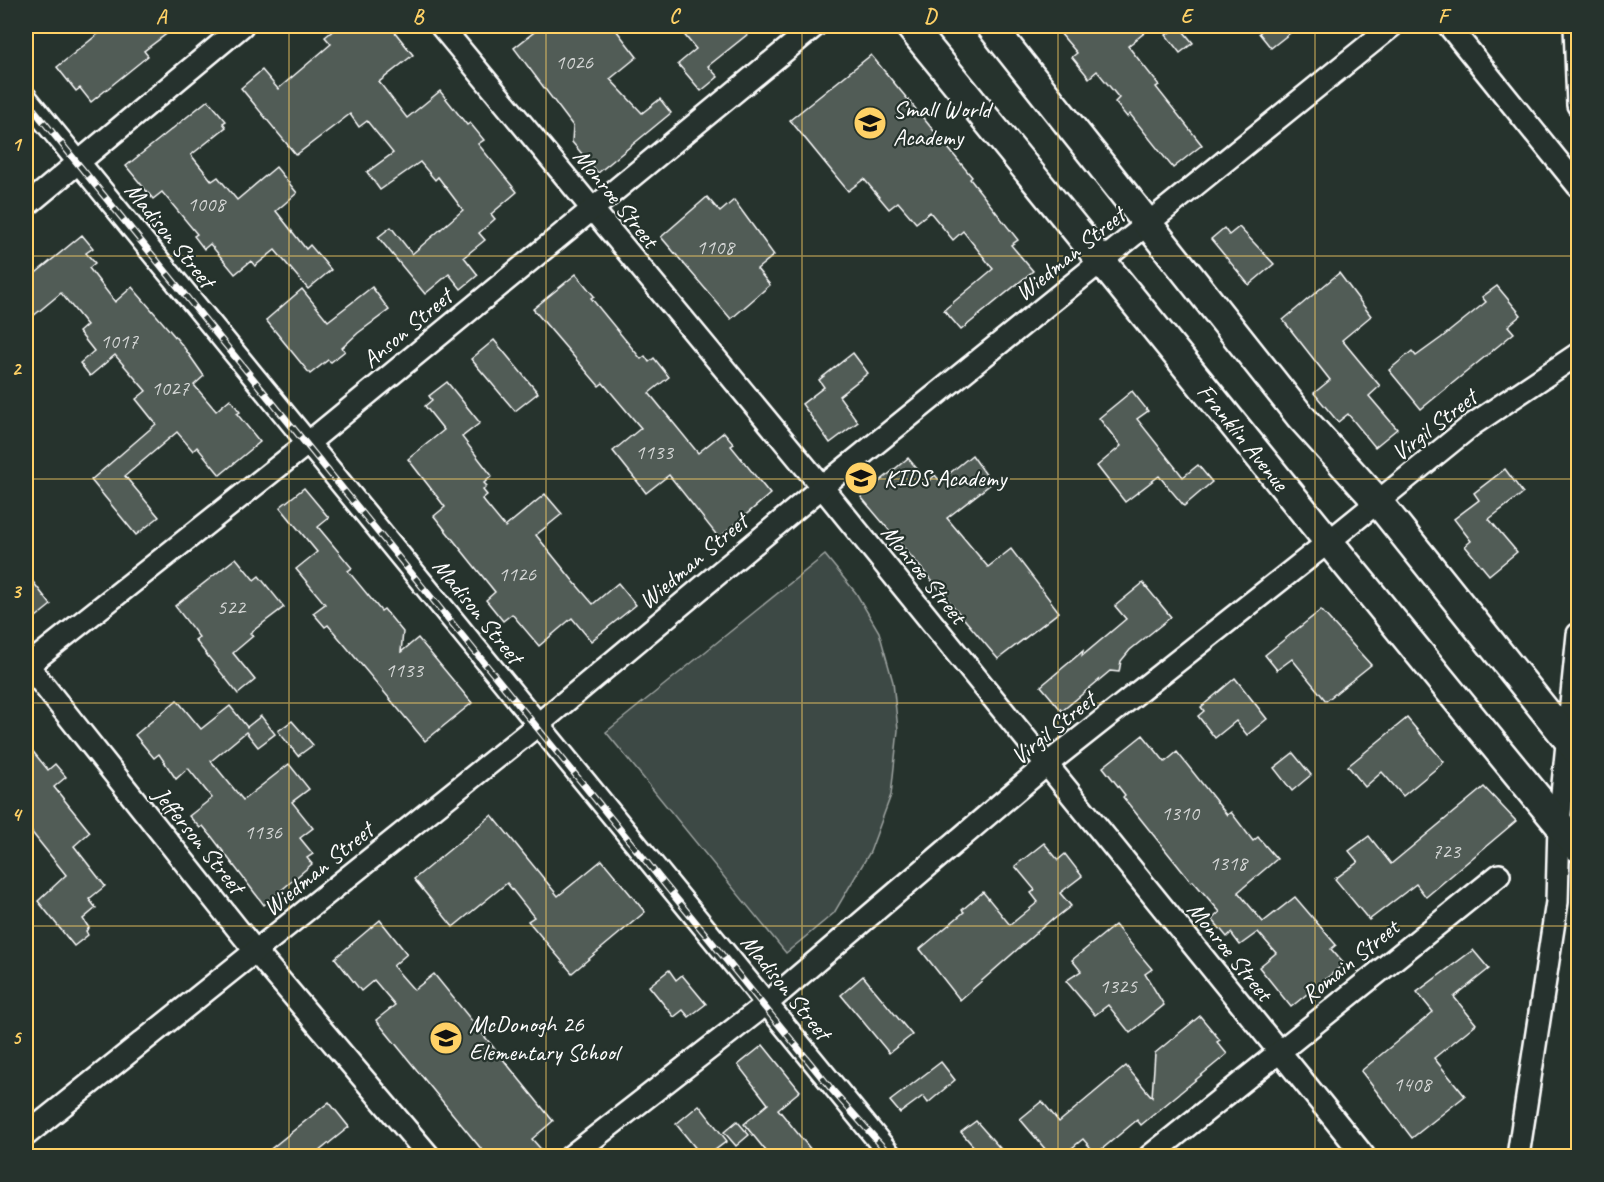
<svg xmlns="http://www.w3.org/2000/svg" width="1604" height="1182" viewBox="0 0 1604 1182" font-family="Caveat,sans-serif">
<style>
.park{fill:#3e4944;stroke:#9ea4a2;stroke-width:1.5}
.building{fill:#515c57;stroke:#fff;stroke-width:1.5}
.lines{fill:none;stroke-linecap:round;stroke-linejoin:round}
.street-casing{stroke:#fff;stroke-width:26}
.secondary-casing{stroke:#fff;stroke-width:33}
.street{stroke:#26332d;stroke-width:21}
.secondary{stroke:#26332d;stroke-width:28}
.rail-casing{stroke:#fff;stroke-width:7}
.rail{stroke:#26332d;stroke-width:4.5;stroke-dasharray:14;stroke-linecap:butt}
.grid{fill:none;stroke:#ffd166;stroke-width:1.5;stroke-opacity:0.55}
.labels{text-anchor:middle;stroke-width:4.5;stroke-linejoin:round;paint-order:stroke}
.number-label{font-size:21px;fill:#d4d6d5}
.poi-label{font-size:24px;fill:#fff;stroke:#26332d;text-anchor:start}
.street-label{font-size:24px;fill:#fff;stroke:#26332d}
.neatline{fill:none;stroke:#ffd166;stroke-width:2}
.grid-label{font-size:20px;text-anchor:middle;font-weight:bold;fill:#ffd166}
</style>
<rect width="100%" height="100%" fill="#26332d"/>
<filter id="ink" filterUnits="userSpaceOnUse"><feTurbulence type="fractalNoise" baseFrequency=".0167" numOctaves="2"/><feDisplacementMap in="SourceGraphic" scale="12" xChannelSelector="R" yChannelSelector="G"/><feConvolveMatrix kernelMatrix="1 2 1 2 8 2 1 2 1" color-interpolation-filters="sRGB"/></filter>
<g filter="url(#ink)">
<polygon class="park" points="825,555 856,593 879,632 893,682 898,730 891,795 870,852 834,913 786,953 606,732"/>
<g class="building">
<polygon points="108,26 177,26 144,51 148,56 91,102 80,88 76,91 57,67"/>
<polygon points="339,26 390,26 413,55 379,82 407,118 440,91 467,125 470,123 484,140 478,144 517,192 491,214 495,219 479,233 485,240 464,257 478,275 461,289 449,274 425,294 378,237 391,227 412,254 463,210 438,177 435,180 420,162 380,190 367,172 393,153 367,121 359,127 350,114 296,155 241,88 262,70 278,89 331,44 325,37"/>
<polygon points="542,26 613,26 637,57 610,79 642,113 660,99 671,113 598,173 572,142 573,126 514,48"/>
<polygon points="677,26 758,26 708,66 718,77 701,91 678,64 696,49"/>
<polygon points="1054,26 1153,26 1128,46 1159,85 1156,87 1202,145 1173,168 1130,114 1127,117 1115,102 1119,98 1097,71 1089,78 1072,57 1077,53"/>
<polygon points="1179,26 1193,43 1180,53 1166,35"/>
<polygon points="1267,26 1299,26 1271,48 1259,33"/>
<polygon points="871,55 972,177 970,179 1018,240 1011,245 1033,271 961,330 944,310 993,269 963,231 953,240 930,212 916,223 898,202 889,209 864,179 848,191 790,120"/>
<polygon points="208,100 226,121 223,123 226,127 191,155 212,181 218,177 237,200 276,167 297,193 276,211 306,249 310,245 331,270 308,289 275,250 255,266 251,261 235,274 210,244 204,249 194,236 197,234 162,192 153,199 126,166"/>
<polygon points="707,197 720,212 734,200 774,255 757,269 770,285 731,319 661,237"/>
<polygon points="1239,227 1274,264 1249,285 1211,239 1224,228 1229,235"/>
<polygon points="82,235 93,248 86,253 95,263 89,268 115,302 132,287 183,346 204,376 194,385 216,411 230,399 240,412 237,414 260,442 220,475 197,447 193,451 177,432 125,476 159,517 136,535 91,480 156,424 136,399 146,391 115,355 90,376 80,363 94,351 79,332 87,325 61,293 26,322 26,281"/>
<polygon points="1339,273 1371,316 1342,340 1380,386 1369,396 1397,429 1375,447 1348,414 1338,422 1314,393 1330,380 1283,320"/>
<polygon points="576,274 594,296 591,298 641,359 645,356 649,362 654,358 669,377 649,393 698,453 724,432 734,444 731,446 770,494 719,538 669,475 646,493 640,485 613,451 641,428 603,383 599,386 533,309"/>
<polygon points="1497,286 1521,315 1508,326 1514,333 1421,409 1389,370 1412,351 1416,356 1441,338 1486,302 1482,297"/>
<polygon points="372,287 389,310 358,333 342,348 345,351 331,362 328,360 310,374 266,320 302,289 328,321"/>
<polygon points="494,340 538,393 515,411 471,359"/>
<polygon points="853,353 868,373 839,396 858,422 830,443 802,404 824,387 819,380"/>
<polygon points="447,382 480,423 462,437 492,476 484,483 487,486 483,490 487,495 482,499 505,527 545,494 562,514 536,535 574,582 593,604 618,583 636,605 591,641 572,618 539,646 512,614 503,621 486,600 495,592 434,516 445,507 408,459 444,430 425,406 432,400 429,396"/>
<polygon points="1132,391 1148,411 1137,419 1183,477 1198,465 1212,482 1184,506 1159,476 1125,502 1097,466 1121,446 1099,418"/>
<polygon points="972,455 992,483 947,518 988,567 1011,549 1059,612 998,659 861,497 908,458 928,482 935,475 940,481"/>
<polygon points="1505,469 1523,493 1489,519 1517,552 1489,575 1465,546 1471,541 1454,519 1479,500 1474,493"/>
<polygon points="304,488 329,518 318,527 352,568 348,571 381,611 384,609 403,632 401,652 418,638 472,703 425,741 328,625 325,627 313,613 325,604 296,569 317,552 280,507"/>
<polygon points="236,558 254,580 259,576 284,607 250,633 253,636 233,653 255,680 238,694 195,640 199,637 175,606"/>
<polygon points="26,573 51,605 26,625"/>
<polygon points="1143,583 1171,617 1130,650 1121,661 1119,672 1110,671 1062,711 1041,686 1083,651 1082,656 1126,619 1115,606"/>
<polygon points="1321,610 1371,665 1326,701 1292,659 1277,670 1265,655"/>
<polygon points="1235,678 1267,719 1247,735 1236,721 1215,738 1198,716 1204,711 1201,707"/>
<polygon points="177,700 201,729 230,706 247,727 261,716 275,734 258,747 246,732 211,761 243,800 289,764 309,789 292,802 313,828 300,838 313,854 307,858 312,864 264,905 212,837 203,826 200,828 189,816 212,798 188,768 176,779 159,754 154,758 135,735"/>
<polygon points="1407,718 1444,762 1403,796 1382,772 1365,787 1348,766"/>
<polygon points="292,721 313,745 298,756 278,731"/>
<polygon points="1143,735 1165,762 1177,752 1227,815 1231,812 1253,841 1258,837 1277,859 1238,892 1263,922 1295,897 1336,945 1331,949 1344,964 1291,1007 1259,967 1276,953 1258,932 1240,945 1231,933 1227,937 1212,919 1220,912 1193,881 1191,882 1123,797 1125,795 1103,767"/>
<polygon points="26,743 48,770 55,764 66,777 54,787 90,832 74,846 105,886 89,899 96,908 83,919 89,928 86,931 88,935 74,946 38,901 66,875 26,825"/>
<polygon points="1293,753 1311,775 1292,791 1274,768"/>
<polygon points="1484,787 1516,821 1426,897 1416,884 1369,920 1335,879 1358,862 1349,851 1369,836 1391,864"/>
<polygon points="492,815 558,896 602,860 645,912 572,973 528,921 534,917 507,883 453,927 414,879"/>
<polygon points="1044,843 1058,860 1065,854 1082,876 1060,893 1071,906 1053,920 1052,919 960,1000 920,949 964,912 962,910 983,892 1010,925 1038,902 1031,893 1035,890 1015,866"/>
<polygon points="380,920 407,954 393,966 414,990 434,974 553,1121 532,1139 547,1156 487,1156 376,1020 395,1005 374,980 361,991 335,958"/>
<polygon points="1115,925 1152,969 1145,974 1164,1005 1130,1033 1108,1005 1095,1015 1066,981 1081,971 1072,960"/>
<polygon points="1473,950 1489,969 1454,997 1476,1024 1434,1058 1465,1096 1412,1138 1361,1071 1433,1012 1417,992"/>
<polygon points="669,970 676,980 682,975 706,1004 689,1017 683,1010 674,1017 649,986"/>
<polygon points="863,976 912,1035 889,1053 841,995"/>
<polygon points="1200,1016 1220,1040 1217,1042 1227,1054 1141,1125 1137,1120 1096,1154 1083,1139 1062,1156 1051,1156 1020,1119 1042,1101 1059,1122 1126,1066 1152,1097 1155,1053"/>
<polygon points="763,1045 800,1091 778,1109 816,1156 770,1156 744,1124 768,1104 738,1065"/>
<polygon points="941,1062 955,1080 928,1103 923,1096 900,1113 890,1101"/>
<polygon points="329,1102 349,1127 313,1156 262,1156"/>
<polygon points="699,1105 727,1141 707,1156 702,1156 676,1124"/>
<polygon points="737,1121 749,1135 736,1146 724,1132"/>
<polygon points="976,1121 1007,1156 982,1156 961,1132"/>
</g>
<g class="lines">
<g class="street-casing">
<g id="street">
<polyline points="441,26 822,487 1364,1156"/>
<polyline points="1449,26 1578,186"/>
<polyline points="1575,26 1578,105"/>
<polyline points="26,98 891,1156"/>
<polyline points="26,206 242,26"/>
<polyline points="26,663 256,952 429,1156"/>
<polyline points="27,666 308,443 815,26"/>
<polyline points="26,1135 535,727 822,487 1392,26"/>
<polyline points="571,1156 765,1005 1046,765 1327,543 1472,425 1578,354"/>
<polyline points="1150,1156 1499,875"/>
<polyline points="1518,1156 1557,902 1559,824 1578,634"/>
</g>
</g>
<g class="secondary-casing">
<g id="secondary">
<path d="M910 26C1134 299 1353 575 1578 847"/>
<polyline points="991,26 1300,416 1378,502 1578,752"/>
</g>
</g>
<use href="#street" class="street"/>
<use href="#secondary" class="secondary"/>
<g class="rail-casing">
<polyline id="rail" points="26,100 833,1091 891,1156"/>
</g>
<use href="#rail" class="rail"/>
</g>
</g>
<path class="grid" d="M289 26V1156M546 26V1156M802 26V1156M1058 26V1156M1315 26V1156M26 256H1578M26 479H1578M26 703H1578M26 926H1578"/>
<defs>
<g id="school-disc" transform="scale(1.725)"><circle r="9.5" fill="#ffd166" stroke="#26332d"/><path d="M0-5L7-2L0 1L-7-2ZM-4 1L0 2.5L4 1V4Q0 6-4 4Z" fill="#111"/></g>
</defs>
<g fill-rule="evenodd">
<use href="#school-disc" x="870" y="123"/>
<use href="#school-disc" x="861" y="478"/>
<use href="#school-disc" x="446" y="1038"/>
</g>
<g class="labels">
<g class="number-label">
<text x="574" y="69">1026</text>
<text x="206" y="211">1008</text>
<text x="715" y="254">1108</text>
<text x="119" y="348">1017</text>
<text x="170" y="395">1027</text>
<text x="654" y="459">1133</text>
<text x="517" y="581">1126</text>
<text x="231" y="614">522</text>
<text x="404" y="677">1133</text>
<text x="1180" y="820">1310</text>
<text x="263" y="839">1136</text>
<text x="1446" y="858">723</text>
<text x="1228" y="870">1318</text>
<text x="1118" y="993">1325</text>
<text x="1412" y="1091">1408</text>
</g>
<g class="poi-label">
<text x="893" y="117">Small World<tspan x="893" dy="28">Academy</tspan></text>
<text x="884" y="486">KIDS Academy</text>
<text x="469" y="1032">McDonogh 26<tspan x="469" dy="28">Elementary School</tspan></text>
</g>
<g class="street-label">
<text transform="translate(616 198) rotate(51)" y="8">Monroe Street</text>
<text transform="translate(170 235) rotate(51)" y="8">Madison Street</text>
<text transform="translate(1070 254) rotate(-39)" y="8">Wiedman Street</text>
<text transform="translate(407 328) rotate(-40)" y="8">Anson Street</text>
<text transform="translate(1434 425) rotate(-38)" y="8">Virgil Street</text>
<text transform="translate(1243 437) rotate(51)" y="8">Franklin Avenue</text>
<text transform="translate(693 561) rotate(-40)" y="8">Wiedman Street</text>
<text transform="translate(924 574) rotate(51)" y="8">Monroe Street</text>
<text transform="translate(478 611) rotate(51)" y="8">Madison Street</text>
<text transform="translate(1053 728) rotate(-39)" y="8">Virgil Street</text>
<text transform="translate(199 840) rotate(51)" y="8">Jefferson Street</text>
<text transform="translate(318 869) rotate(-39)" y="8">Wiedman Street</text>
<text transform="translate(1230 951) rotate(51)" y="8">Monroe Street</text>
<text transform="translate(1350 961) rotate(-39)" y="8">Romain Street</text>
<text transform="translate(786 987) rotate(51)" y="8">Madison Street</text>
</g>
</g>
<rect width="1604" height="1182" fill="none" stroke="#26332d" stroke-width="66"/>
<rect x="33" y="33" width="1538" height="1116" class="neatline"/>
<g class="grid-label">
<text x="161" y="23">A</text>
<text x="418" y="23">B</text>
<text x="674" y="23">C</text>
<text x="930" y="23">D</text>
<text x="1186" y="23">E</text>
<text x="1443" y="23">F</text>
<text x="16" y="151">1</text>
<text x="16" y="375">2</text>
<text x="16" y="598">3</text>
<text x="16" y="821">4</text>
<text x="16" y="1044">5</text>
</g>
</svg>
